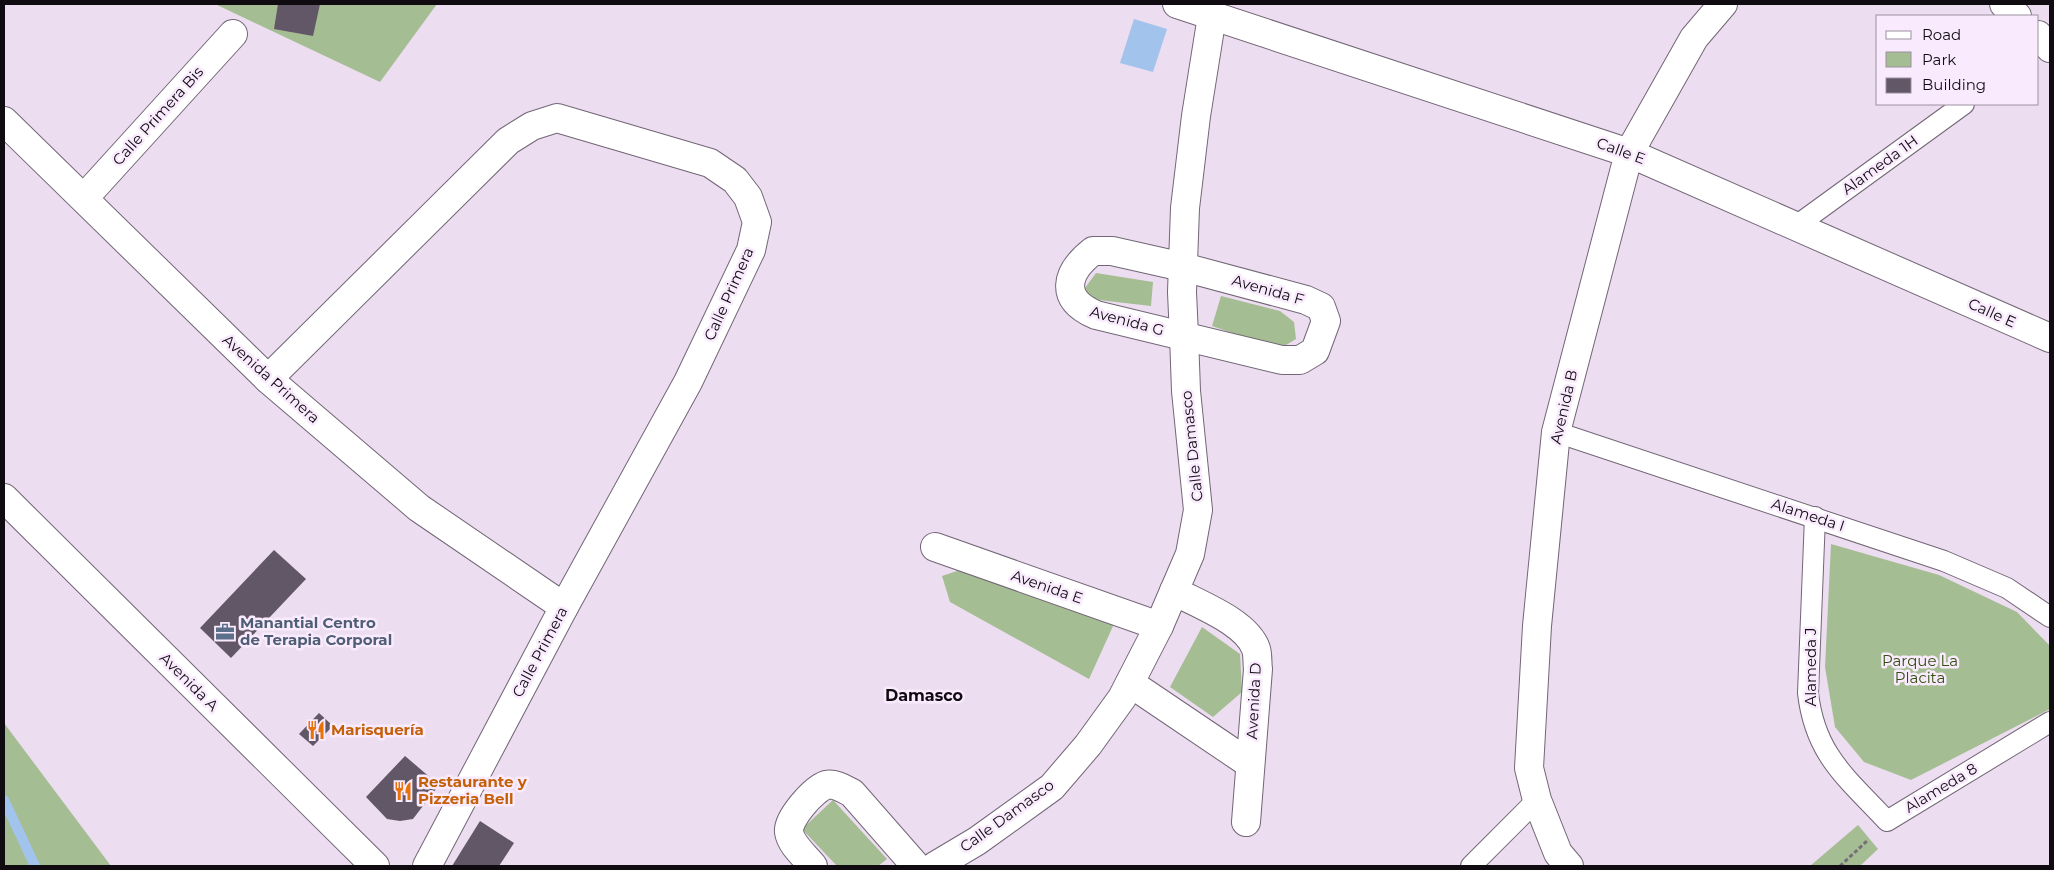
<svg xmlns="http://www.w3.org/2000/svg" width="2054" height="870" viewBox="0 0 2054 870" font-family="Montserrat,sans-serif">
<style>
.green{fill:#a5bd92}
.water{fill:#a2c3eb}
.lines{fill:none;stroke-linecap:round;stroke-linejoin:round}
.stream{stroke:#a2c3eb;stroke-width:10}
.building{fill:#625766}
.service-casing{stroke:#726676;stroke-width:22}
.minor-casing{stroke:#726676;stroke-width:30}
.tertiary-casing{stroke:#726676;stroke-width:30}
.path{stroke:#766d79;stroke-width:3;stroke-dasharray:4 2.5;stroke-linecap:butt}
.service{stroke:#fff;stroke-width:20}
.minor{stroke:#fff;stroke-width:28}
.tertiary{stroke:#fff;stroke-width:28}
.labels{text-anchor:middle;stroke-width:5;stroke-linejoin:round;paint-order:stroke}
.street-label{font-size:15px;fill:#100b11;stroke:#f9ebfd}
.service-label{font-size:15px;font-weight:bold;fill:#4e5e75;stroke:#f9ebfd;text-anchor:start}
.park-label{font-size:15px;fill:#324f0e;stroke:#f9ebfd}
.food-label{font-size:15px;font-weight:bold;fill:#c56008;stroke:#f9ebfd;text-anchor:start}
.neighbourhood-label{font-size:16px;font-weight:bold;fill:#100b11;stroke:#f9ebfd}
</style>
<rect width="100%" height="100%" fill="#ecddf0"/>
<g class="green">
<polygon points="215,4 437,4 380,82"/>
<polygon points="1096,273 1153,282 1151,306 1090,299 1085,288"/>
<polygon points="1221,296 1280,311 1294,322 1296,339 1286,345 1273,347 1212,326"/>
<polygon points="1831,544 1939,575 2017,612 2050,646 2050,709 1911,780 1864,762 1835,727 1825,667"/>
<polygon points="966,568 1114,624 1089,679 950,602 942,576"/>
<polygon points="1202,627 1240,654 1242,692 1213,717 1170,687"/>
<polygon points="4,723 111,866 4,866"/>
<polygon points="833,800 887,859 878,866 837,866 802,829"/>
<polygon points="1858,825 1878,849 1860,866 1810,866"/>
</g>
<polygon class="water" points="1134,19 1167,29 1153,72 1120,63"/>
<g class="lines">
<polyline class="stream" points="4,800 35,866"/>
</g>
<g class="building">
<polygon points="278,4 320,4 313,36 274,29"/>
<polygon points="274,550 306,579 231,658 200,628"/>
<polygon points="319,713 333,726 313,746 299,734"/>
<polygon points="405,756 439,785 413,819 400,821 387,819 366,797"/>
<polygon points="480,821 514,843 499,866 452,866"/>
</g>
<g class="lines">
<g class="service-casing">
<g id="service">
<polyline points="1796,226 1964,104"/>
<polyline points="1556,432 1944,561 2007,588 2050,617"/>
<path d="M1815 517 1808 693C1815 755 1847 778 1887 821L2050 722"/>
<polyline points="1471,866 1537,800"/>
</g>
</g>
<g class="minor-casing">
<g id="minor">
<polyline points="1177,4 1629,153 2050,338"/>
<polyline points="2004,4 2017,16"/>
<polyline points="2038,35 2050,48"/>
<polyline points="4,121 268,379 419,508 564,607"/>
<polyline points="84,198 233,34"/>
<path d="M1093 251H1112L1183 267 1306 300 1321 307 1326 321 1315 351 1300 360H1282L1096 315C1059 299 1065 273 1093 251Z"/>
<polyline points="268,379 508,141 532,126 557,118 710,163 735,180 748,197 757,222 751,250 688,382 564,607 427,866"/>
<polyline points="935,547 1159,626"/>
<path d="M1174 591C1198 604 1247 622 1256 649 1258 655 1257 663 1258 669L1246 822"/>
<polyline points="1130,683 1250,764"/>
<path d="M813 866C805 856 791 845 789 832 787 819 814 789 826 785 835 783 844 789 852 793L916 866"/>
<polyline points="935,866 977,841 1052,787 1088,745 1122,698 1159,626 1190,554 1198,510 1186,391 1184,336 1182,292 1185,208 1196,116 1212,16"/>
<polyline points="1569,866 1558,853 1537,800 1529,768 1537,626 1556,432 1629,153 1694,38 1723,4"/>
</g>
</g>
<g class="tertiary-casing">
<polyline id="tertiary" points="4,498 375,866"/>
</g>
<polyline class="path" points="1840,866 1867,841"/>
<use href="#service" class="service"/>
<use href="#minor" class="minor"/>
<use href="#tertiary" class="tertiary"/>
</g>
<defs>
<g id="office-bare" transform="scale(1.5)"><path d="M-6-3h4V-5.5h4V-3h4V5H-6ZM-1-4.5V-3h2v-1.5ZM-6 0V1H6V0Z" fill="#5c6f8a" stroke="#f9ebfd" stroke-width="2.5" paint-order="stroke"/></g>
<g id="restaurant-bare" transform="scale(1.5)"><path d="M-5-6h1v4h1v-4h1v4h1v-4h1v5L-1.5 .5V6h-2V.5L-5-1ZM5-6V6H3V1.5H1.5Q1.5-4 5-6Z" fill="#e8710a" stroke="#f9ebfd" stroke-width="2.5" paint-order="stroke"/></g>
</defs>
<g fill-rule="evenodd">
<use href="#office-bare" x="225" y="632"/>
<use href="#restaurant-bare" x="316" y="730"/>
<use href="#restaurant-bare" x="403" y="791"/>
</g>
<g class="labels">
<g class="street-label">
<text transform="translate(158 116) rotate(-48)" y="5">Calle Primera Bis</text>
<text transform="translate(1621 151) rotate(20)" y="5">Calle E</text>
<text transform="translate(1880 165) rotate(-36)" y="5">Alameda 1H</text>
<text transform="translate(1268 290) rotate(16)" y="5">Avenida F</text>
<text transform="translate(729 294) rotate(-66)" y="5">Calle Primera</text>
<text transform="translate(1992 313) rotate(24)" y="5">Calle E</text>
<text transform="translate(1127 321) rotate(15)" y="5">Avenida G</text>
<text transform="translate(271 379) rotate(42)" y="5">Avenida Primera</text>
<text transform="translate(1564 407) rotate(-77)" y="5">Avenida B</text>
<text transform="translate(1192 446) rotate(-96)" y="5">Calle Damasco</text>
<text transform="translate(1808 515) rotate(18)" y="5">Alameda I</text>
<text transform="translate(1047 587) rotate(19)" y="5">Avenida E</text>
<text transform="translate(540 652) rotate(-62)" y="5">Calle Primera</text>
<text transform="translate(1811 667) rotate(-90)" y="5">Alameda J</text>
<text transform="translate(189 682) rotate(45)" y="5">Avenida A</text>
<text transform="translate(1254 701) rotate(-87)" y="5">Avenida D</text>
<text transform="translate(1941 788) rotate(-31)" y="5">Alameda 8</text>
<text transform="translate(1007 816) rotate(-36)" y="5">Calle Damasco</text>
</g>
<g class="service-label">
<text x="240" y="628">Manantial Centro<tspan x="240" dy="17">de Terapia Corporal</tspan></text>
</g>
<g class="park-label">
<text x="1920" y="666">Parque La<tspan x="1920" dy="17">Placita</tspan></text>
</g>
<g class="food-label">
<text x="331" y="735">Marisquería</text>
<text x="418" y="787">Restaurante y<tspan x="418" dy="17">Pizzeria Bell</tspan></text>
</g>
<g class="neighbourhood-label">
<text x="924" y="701">Damasco</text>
</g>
</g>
<rect width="2054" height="870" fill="none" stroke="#100b11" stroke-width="10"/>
<rect x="1876" y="15" width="162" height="90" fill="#f9ebfd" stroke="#9c919f"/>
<rect x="1886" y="31" width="25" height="8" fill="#ffffff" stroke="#9c919f"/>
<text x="1922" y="40" font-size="15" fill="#100b11">Road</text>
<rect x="1886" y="52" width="25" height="15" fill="#a5bd92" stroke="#9c919f"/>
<text x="1922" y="65" font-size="15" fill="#100b11">Park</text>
<rect x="1886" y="78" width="25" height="15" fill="#625766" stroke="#9c919f"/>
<text x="1922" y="90" font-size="15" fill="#100b11">Building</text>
</svg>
